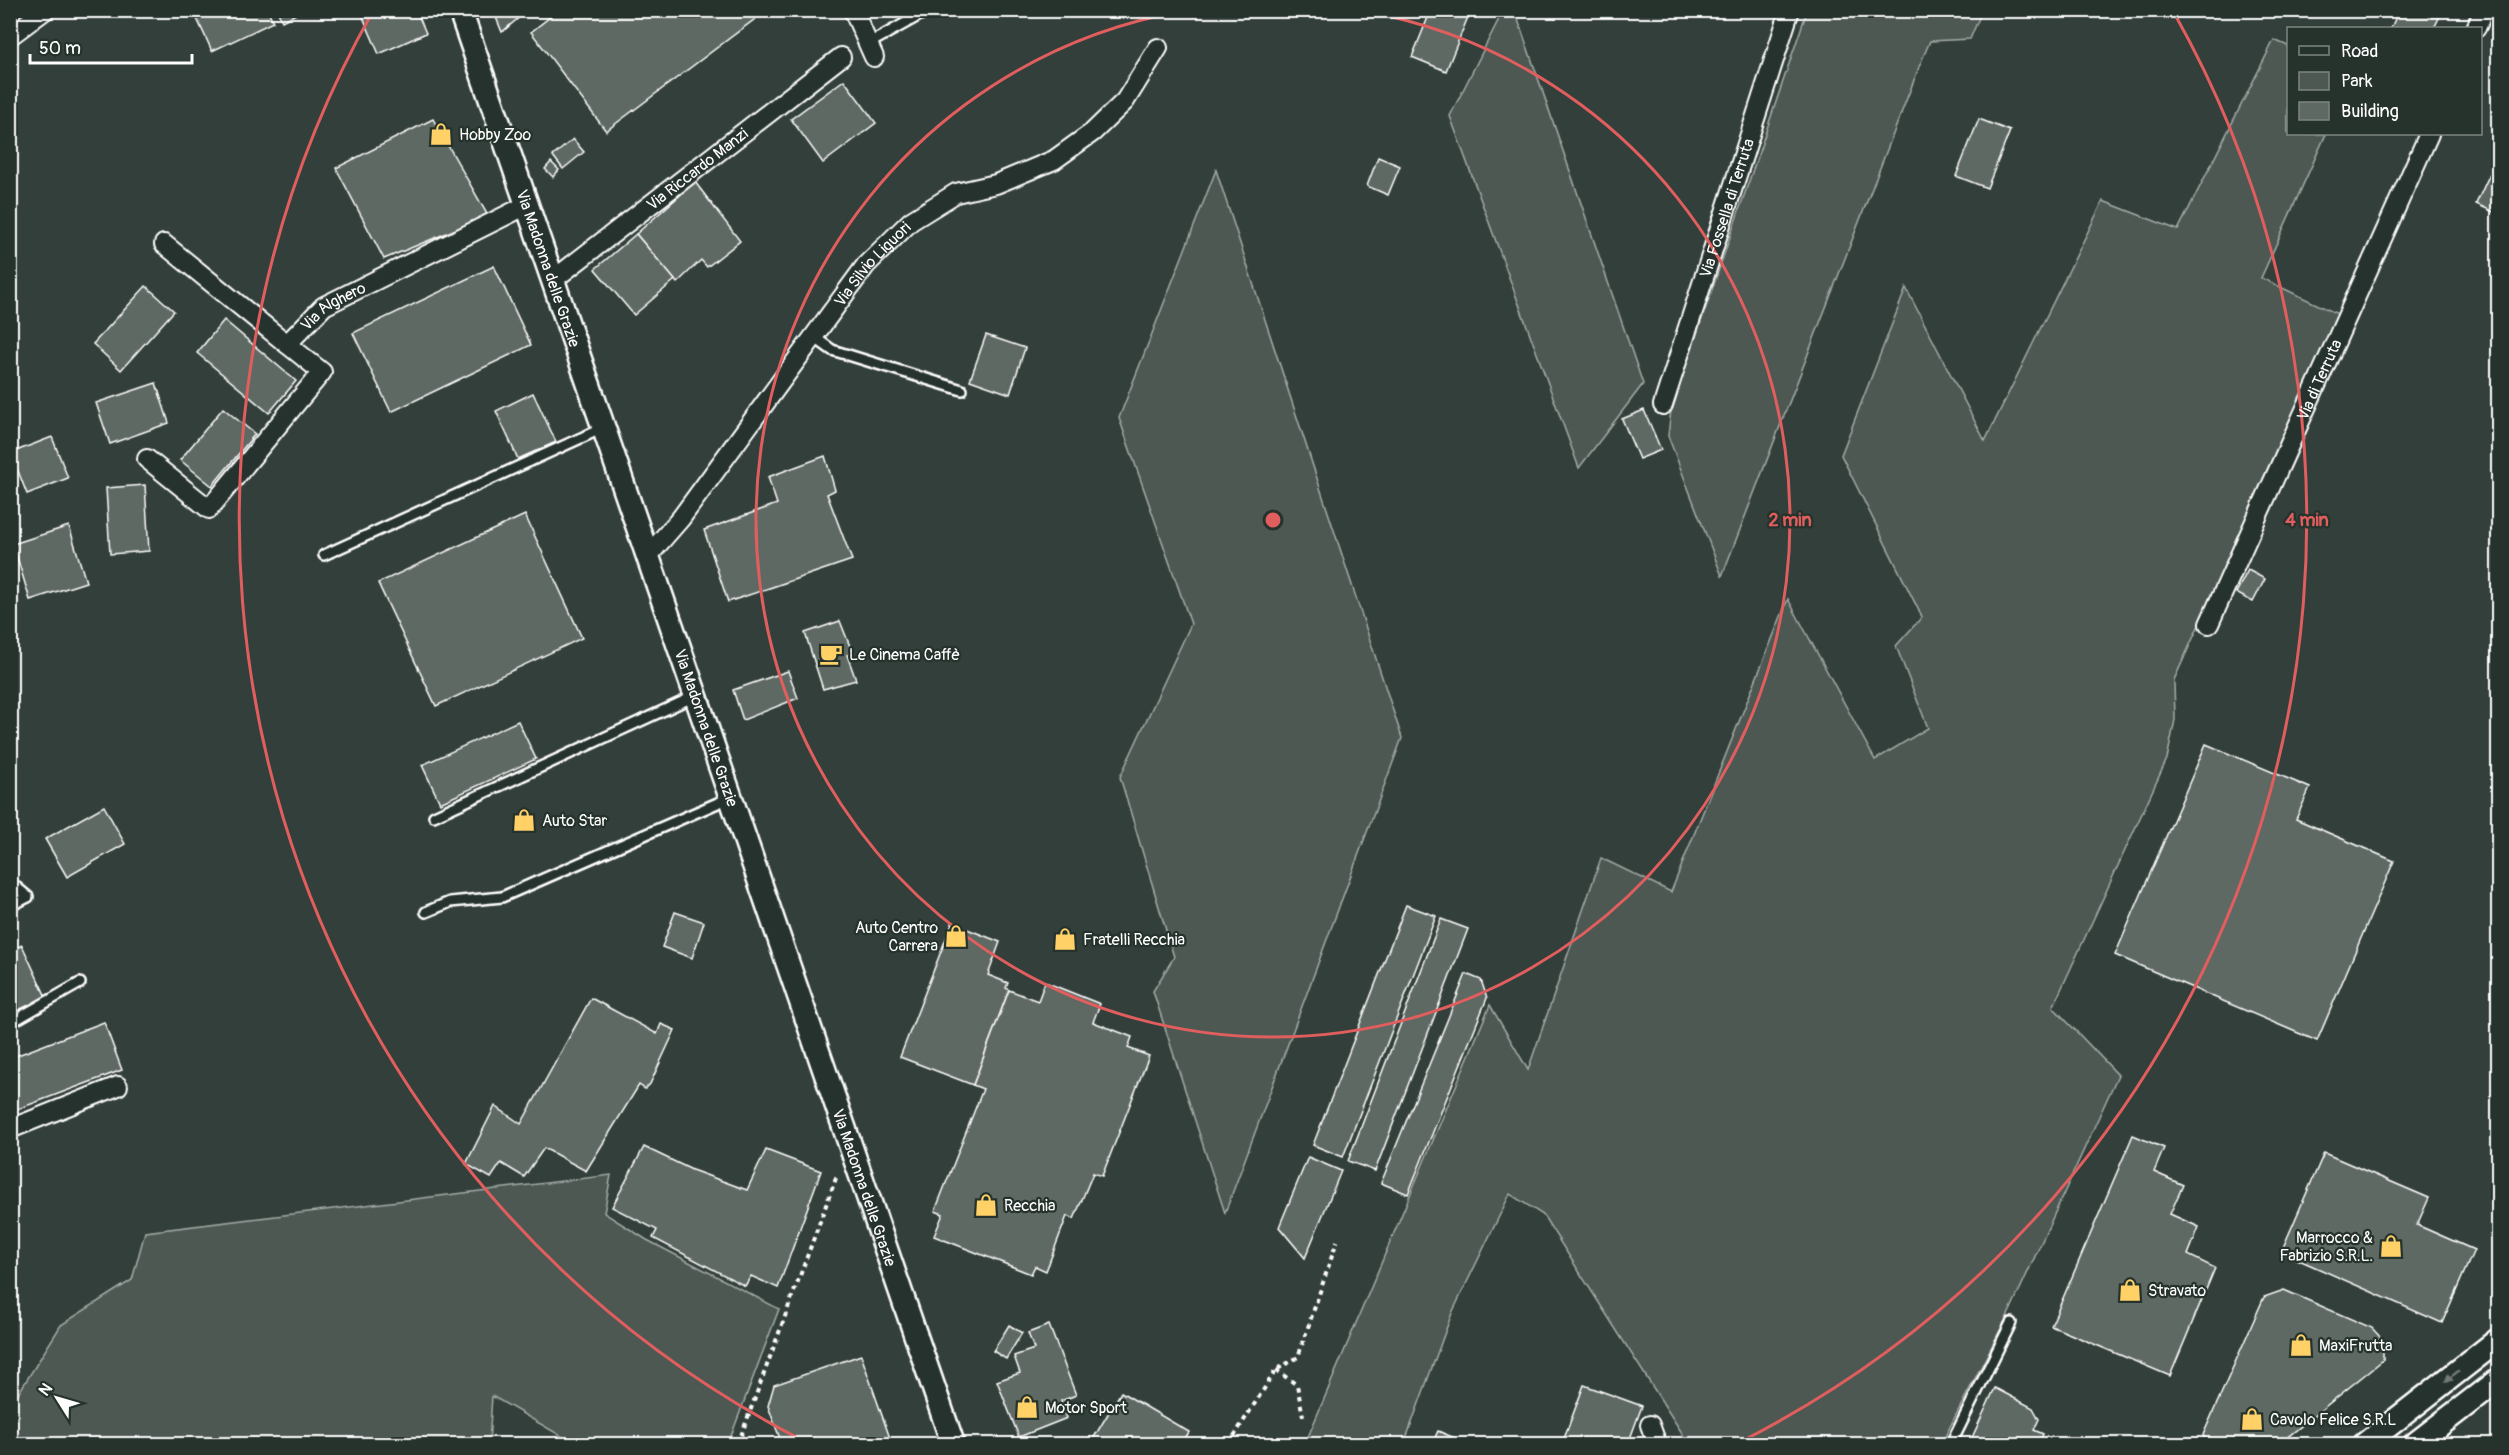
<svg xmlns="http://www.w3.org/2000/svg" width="2509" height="1455" viewBox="0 0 2509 1455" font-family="Pangolin,sans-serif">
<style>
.green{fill:#4d5853;stroke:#a6aca9;stroke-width:1.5}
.building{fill:#5f6964;stroke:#fff;stroke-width:1.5}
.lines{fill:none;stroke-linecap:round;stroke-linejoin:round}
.service-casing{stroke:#fff;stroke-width:14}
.minor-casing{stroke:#fff;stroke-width:22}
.tertiary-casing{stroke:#fff;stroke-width:27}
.path{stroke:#fff;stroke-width:4;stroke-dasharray:4.5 4.5;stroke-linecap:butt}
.service{stroke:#26332d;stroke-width:9}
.minor{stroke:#26332d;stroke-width:18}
.tertiary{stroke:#26332d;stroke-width:22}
.oneway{fill:#727a76}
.ring{fill:none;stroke:#e05e5e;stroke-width:3}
.labels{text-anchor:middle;stroke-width:4.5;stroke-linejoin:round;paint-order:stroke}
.poi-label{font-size:16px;fill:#fff;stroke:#26332d;text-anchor:start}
.street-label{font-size:16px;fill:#fff;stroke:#26332d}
.centre{fill:#e05e5e;stroke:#26332d;stroke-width:3}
.ring-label{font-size:18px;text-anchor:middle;font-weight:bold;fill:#e05e5e;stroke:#26332d;stroke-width:4.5;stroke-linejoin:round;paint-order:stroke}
</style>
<rect width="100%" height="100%" fill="#333f3a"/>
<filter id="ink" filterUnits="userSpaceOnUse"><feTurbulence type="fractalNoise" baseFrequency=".0167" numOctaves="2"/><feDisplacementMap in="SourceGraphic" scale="12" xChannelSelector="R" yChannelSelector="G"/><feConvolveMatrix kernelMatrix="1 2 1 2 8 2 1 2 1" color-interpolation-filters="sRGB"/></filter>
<g filter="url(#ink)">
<g class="green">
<polygon points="1503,11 1515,11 1643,384 1579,468 1450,116"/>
<polygon points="1807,11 1982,11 1970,39 1930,41 1921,62 1722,576 1668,436 1671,410"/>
<polygon points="2274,40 2288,46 2288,134 2326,134 2261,278 2340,315 2174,680 2175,720 2167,759 2053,1007 2118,1075 2010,1311 1941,1444 1689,1444 1543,1215 1510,1194 1452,1313 1404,1444 1310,1444 1308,1437 1490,1005 1528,1070 1601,858 1671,892 1788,599 1875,760 1928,728 1896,646 1922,617 1841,455 1906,288 1985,441 2103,201 2178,230"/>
<polygon points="1216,170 1402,738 1225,1213 1153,991 1174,957 1120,777 1191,624 1119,418"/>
<polygon points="611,1175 604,1213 647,1240 779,1309 728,1444 575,1444 492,1396 489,1444 11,1444 11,1405 61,1325 132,1280 145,1232"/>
</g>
<g class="building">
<polygon points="193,10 268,10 273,22 212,51"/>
<polygon points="277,10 304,10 282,21"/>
<polygon points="360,10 416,10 426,33 379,54"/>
<polygon points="493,10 527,10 527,11 502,32"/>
<polygon points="559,10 761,10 763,13 606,131 531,32"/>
<polygon points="1431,10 1451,10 1468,17 1446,71 1412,57"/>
<polygon points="2399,10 2443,10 2434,28 2391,28"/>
<polygon points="844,80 876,123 823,163 791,119"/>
<polygon points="433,119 488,216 384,259 336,168"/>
<polygon points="1979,119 2010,131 1987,188 1956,176"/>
<polygon points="573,139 584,152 563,169 553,156"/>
<polygon points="2498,156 2498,214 2476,204"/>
<polygon points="1378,157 1400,166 1388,195 1367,186"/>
<polygon points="551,162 559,170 553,177 545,169"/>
<polygon points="695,182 740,241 707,267 701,260 677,283 636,234"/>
<polygon points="636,234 675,280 634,315 595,269"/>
<polygon points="494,266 531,345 391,412 353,333"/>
<polygon points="146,286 174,311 121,370 93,344"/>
<polygon points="224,320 296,381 269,413 197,353"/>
<polygon points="986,335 1025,348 1010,394 970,380"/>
<polygon points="156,383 169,423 110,444 96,403"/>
<polygon points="533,393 556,442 518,459 496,411"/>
<polygon points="223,408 255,434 212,486 180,460"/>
<polygon points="1644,410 1661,450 1639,459 1622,419"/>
<polygon points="52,437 68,478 27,494 11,453"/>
<polygon points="825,456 835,490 827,494 852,560 728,602 704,530 777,504 768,477"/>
<polygon points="145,485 149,551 110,554 106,488"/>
<polygon points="525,515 582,638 436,706 378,583"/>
<polygon points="69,526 86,582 30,600 13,544"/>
<polygon points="2248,570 2265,579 2253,602 2236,593"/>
<polygon points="840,621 853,654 847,655 856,680 823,689 805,633"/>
<polygon points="788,671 798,698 743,720 733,690"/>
<polygon points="518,721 536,759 440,803 422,765"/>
<polygon points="2206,744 2310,788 2296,819 2394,861 2317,1041 2115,955"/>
<polygon points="104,806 125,844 67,877 45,839"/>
<polygon points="1406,905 1436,916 1343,1157 1313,1145"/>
<polygon points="675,912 704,922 692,958 662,947"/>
<polygon points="1441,919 1468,929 1375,1171 1348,1161"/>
<polygon points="952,923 1000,942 988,975 1008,983 1006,988 1009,990 973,1085 900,1057"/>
<polygon points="22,945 46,997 10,1014 10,951"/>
<polygon points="1466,974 1481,980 1487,998 1408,1194 1381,1183"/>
<polygon points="1045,982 1100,1004 1093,1022 1132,1037 1128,1048 1149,1056 1102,1176 1093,1173 1074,1219 1067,1216 1046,1271 1035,1266 1031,1274 934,1236 943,1214 935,1211 983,1089 973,1085 1009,990 1038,1001"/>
<polygon points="591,998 657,1034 661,1024 675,1030 650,1084 645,1089 639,1085 586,1171 544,1148 524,1177 501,1163 491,1178 466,1164 495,1106 521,1124"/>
<polygon points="104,1022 122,1070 10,1112 10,1058"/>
<polygon points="2133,1135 2164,1148 2154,1172 2183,1185 2170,1214 2199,1227 2188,1255 2215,1268 2170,1376 2051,1326"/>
<polygon points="644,1147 692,1170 747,1190 766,1150 821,1171 778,1288 751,1276 745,1286 653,1238 657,1230 612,1207"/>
<polygon points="2324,1153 2429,1198 2417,1225 2474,1250 2442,1323 2281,1252"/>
<polygon points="1308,1157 1341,1171 1305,1258 1279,1227"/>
<polygon points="2284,1290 2372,1328 2383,1340 2383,1360 2279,1444 2207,1444 2203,1435 2264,1297"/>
<polygon points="1009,1325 1022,1333 1006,1359 993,1351"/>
<polygon points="1049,1325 1076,1395 1061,1401 1067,1418 1019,1437 997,1381 1020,1373 1014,1356 1034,1349 1028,1333"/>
<polygon points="861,1355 892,1444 782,1444 768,1406 774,1385"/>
<polygon points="1584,1385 1642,1406 1628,1444 1562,1444"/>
<polygon points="1995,1388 2033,1408 2039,1419 2034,1430 2043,1434 2039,1444 1969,1444"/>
<polygon points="1121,1392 1189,1432 1182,1444 1090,1444"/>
<polygon points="1438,1431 1469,1444 1432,1444"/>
</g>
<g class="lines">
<g class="service-casing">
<g id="service">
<polyline points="868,44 929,10"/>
<polyline points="814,337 832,350 962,390"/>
<polyline points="324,555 603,428"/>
<polyline points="434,816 695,696"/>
<polyline points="10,882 28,897 10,906"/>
<polyline points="426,912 450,902 502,897 729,798"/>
<polyline points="10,1023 80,983"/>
<polyline points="1951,1444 2011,1323"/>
</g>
</g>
<g class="minor-casing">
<g id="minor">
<polyline points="853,10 874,57"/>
<polyline points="2476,28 2484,10"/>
<polyline points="10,36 45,10"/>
<path id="s1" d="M164 244 287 344 324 306 527 205"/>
<path id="s2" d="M553 280 841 57"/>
<path id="s3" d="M1663 405 1790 10"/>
<polyline points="147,459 209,509 322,372 287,344"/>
<path id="s4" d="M647 557 681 518 866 265 911 221 956 193 996 184 1054 160 1093 132 1125 101 1158 48"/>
<path id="s5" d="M2209 624 2429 134"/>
<polyline points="10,1129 118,1086"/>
<polyline points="1650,1425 1657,1444"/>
</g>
</g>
<g class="tertiary-casing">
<g id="tertiary">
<path id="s6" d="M460 10 953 1444"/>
<polyline points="2365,1444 2498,1340"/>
<polyline points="2415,1444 2498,1380"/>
</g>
</g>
<g class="path">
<polyline points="1276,1370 1297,1385 1303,1416"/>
<polyline points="738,1444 836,1178 839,1176"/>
<polyline points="1229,1444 1276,1370 1298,1357 1337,1241"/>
</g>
<use href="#service" class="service"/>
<use href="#minor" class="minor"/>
<use href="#tertiary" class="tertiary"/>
</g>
<defs><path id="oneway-solid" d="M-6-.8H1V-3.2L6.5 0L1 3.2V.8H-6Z" transform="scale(1.5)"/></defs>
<use class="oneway" href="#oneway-solid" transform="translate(2452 1376) rotate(142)"/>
</g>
<g class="ring">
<path d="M1363 11A517 517 0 1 1 1183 11"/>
<path d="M804 1441A1034 1034 0 0 1 373 11M2173 11A1034 1034 0 0 1 1742 1441"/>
</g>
<defs>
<g id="shop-bare" transform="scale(1.8)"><path d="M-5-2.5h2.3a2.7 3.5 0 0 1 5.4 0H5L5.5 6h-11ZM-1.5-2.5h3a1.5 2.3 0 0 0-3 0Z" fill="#ffd166" stroke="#26332d" stroke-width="2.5" paint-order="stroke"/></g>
<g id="cafe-bare" transform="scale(1.8)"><path d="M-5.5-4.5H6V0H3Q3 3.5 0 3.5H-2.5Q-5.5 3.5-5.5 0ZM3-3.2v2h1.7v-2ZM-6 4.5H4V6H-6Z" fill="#ffd166" stroke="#26332d" stroke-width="2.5" paint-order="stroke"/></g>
</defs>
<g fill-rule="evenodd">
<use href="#shop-bare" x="441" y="134"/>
<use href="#cafe-bare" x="831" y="654"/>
<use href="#shop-bare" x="524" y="820"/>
<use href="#shop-bare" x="956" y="936"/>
<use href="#shop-bare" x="1065" y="939"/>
<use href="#shop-bare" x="986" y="1205"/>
<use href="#shop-bare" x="2391" y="1246"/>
<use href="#shop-bare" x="2130" y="1290"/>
<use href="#shop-bare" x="2301" y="1345"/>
<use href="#shop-bare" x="1027" y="1407"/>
<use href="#shop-bare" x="2252" y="1419"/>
</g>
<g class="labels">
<g class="poi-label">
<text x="459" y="140">Hobby Zoo</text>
<text x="849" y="660">Le Cinema Caffè</text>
<text x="542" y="826">Auto Star</text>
<text x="938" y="933" text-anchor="end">Auto Centro<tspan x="938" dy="18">Carrera</tspan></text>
<text x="1083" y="945">Fratelli Recchia</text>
<text x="1004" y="1211">Recchia</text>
<text x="2373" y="1243" text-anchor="end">Marrocco &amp;<tspan x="2373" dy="18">Fabrizio S.R.L.</tspan></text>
<text x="2148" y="1296">Stravato</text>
<text x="2319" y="1351">MaxiFrutta</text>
<text x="1045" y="1413">Motor Sport</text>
<text x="2270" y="1425">Cavolo Felice S.R.L</text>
</g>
<g class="street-label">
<text dy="6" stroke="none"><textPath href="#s2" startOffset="182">Via Riccardo Manzi</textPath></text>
<text dy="6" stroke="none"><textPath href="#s3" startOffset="207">Via Fossella di Terruta</textPath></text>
<text dy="6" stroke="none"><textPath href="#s4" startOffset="370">Via Silvio Liguori</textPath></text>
<text dy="6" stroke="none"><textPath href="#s6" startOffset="273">Via Madonna delle Grazie</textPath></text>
<text dy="6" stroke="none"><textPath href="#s1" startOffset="219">Via Alghero</textPath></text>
<text dy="6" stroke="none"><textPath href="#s5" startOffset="268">Via di Terruta</textPath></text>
<text dy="6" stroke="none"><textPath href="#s6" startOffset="759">Via Madonna delle Grazie</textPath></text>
<text dy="6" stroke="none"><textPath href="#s6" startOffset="1245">Via Madonna delle Grazie</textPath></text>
</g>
</g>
<circle cx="1273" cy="520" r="9" class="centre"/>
<g class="ring-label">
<text x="1790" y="526">2 min</text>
<text x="2307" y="526">4 min</text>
</g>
<rect width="2509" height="1455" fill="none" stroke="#26332d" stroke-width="36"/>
<rect x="18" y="18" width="2473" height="1419" fill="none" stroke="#fff" stroke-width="2" filter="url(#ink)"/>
<rect x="2287" y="27" width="195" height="108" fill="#26332d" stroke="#7d8581" stroke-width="1.5"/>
<rect x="2299" y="46" width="30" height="9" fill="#26332d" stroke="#7d8581" stroke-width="1.5"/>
<text x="2341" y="57" font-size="18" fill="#ffffff">Road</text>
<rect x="2299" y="72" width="30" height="18" fill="#4d5853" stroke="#7d8581" stroke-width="1.5"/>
<text x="2341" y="87" font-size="18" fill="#ffffff">Park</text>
<rect x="2299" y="102" width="30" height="18" fill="#5f6964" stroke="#7d8581" stroke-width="1.5"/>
<text x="2341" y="117" font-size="18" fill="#ffffff">Building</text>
<g transform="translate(57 1398) rotate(307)" stroke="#26332d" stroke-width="4.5" paint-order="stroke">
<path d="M0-4.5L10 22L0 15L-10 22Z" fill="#ffffff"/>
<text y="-9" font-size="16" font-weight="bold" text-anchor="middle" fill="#ffffff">N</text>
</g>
<path d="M30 54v9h162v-9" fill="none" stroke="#ffffff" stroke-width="3"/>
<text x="39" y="54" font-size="18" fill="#ffffff" stroke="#26332d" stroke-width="4.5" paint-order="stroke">50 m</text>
</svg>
